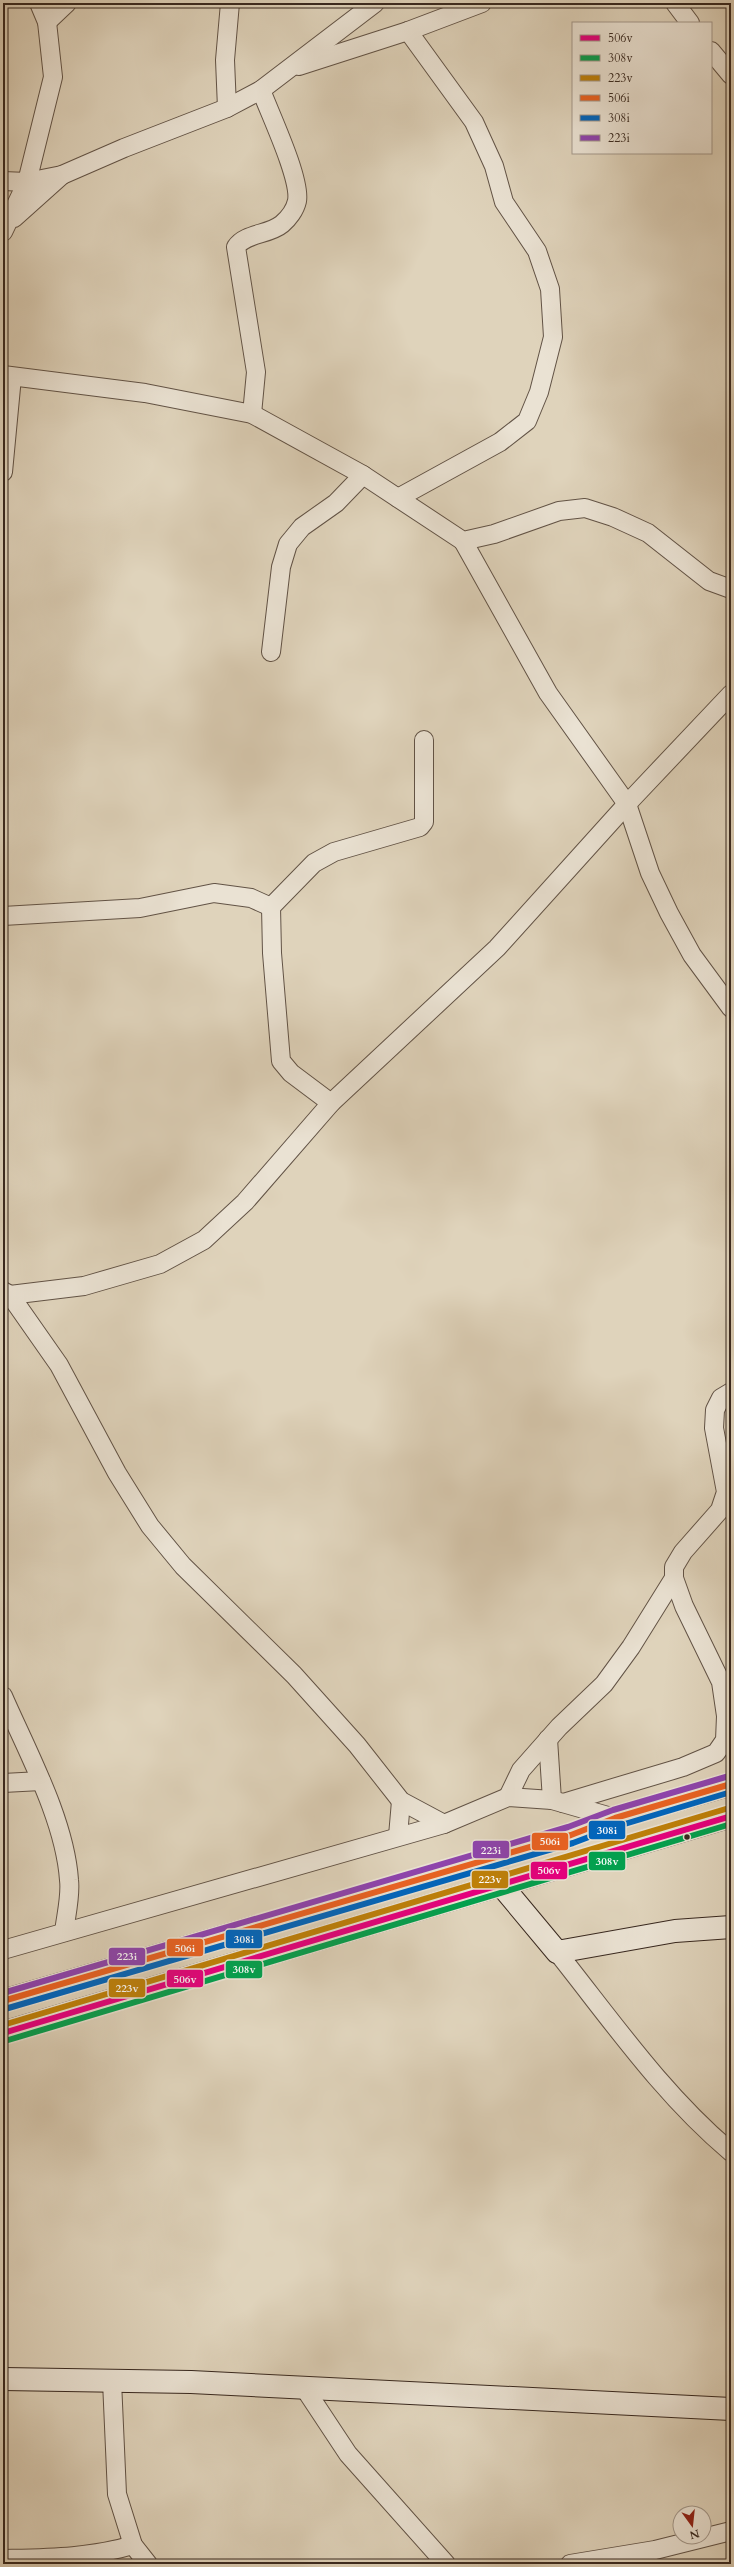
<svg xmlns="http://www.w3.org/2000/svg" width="734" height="2567" viewBox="0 0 734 2567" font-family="Cardo,serif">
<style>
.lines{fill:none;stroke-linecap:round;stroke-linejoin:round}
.street-casing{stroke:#625346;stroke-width:20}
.secondary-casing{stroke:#38281f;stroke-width:24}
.primary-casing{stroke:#38281f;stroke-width:24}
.street{stroke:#eae2d3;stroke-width:18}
.secondary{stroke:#eae2d3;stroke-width:22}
.primary{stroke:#dfd3bb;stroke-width:22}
.bus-1-casing{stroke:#eae2d3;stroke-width:9}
.bus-2-casing{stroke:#eae2d3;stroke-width:9}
.bus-3-casing{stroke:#eae2d3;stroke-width:9}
.bus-4-casing{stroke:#eae2d3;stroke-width:9}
.bus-5-casing{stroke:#eae2d3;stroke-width:9}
.bus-6-casing{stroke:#eae2d3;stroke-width:9}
.bus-1{stroke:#e5007d;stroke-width:6}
.bus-2{stroke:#03a04e;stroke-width:6}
.bus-3{stroke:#be8009;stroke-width:6}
.bus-4{stroke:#e96222;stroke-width:6}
.bus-5{stroke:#0065bd;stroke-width:6}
.bus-6{stroke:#8e44ad;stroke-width:6}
.bus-dot{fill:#38281f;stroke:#eae2d3;stroke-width:1.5}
.line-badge{stroke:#eae2d3;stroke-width:1.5}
.badge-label{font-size:11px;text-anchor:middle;font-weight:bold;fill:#fff}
</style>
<rect width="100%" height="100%" fill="#dfd3bb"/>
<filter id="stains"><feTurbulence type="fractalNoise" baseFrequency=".005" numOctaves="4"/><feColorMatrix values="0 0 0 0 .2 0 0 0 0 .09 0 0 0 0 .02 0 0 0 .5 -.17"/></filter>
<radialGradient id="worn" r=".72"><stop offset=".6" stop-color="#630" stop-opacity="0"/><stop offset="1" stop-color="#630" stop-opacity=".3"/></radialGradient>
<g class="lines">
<g class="street-casing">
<g id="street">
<polyline points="675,3 690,23"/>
<polyline points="47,22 67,3"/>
<polyline points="711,51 731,75"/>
<polyline points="299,66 408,31 482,3"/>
<polyline points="227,108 225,60 230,3"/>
<polyline points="3,181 27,182 62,175 124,148 227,108 261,90 375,3"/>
<polyline points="14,218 62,175"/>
<polyline points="3,232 27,182 53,77 47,22 39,3"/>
<polyline points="3,375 145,393 252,414 363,475 463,541 494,534 559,511 585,508 613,517 648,533 709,581 731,589"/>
<path d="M252 414 256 372 236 247C245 233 269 235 282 224 288 219 295 210 297 201 301 179 270 114 261 90"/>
<polyline points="3,472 12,377"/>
<polyline points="398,498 500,442 527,421 539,392 553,337 550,289 537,251 504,202 494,166 474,122 408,31"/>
<polyline points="463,541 548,693 627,804 650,873 669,913 692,955 731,1008"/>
<polyline points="271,652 281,567 288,544 302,527 336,503 363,475"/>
<polyline points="3,916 140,908 214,893 251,898 271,907"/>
<polyline points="331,1103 291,1073 281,1061 272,953 271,907 314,863 334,852 420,827 424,822 424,740"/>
<polyline points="3,1291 10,1295 59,1365 117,1473 150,1526 183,1566 294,1675 357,1745 401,1801 444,1824"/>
<polyline points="3,1299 10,1295 84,1286 160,1264 204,1240 245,1202 331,1103 497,948 627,804 731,694"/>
<path d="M3 1696C27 1751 65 1820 69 1880 71 1896 66 1915 64 1932"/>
<polyline points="548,1739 552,1800"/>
<polyline points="3,1783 41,1781"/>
<polyline points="508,1797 521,1770 559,1727 604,1684 631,1647 674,1578"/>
<polyline points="563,1803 683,1767 716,1753 725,1740 726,1716 721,1682 684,1606 674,1578 674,1567 683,1552 720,1510 726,1492 714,1428 715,1410 721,1398 731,1392"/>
<polyline points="398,1836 401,1801"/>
<polyline points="3,1950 444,1824 508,1797 552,1800 615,1818"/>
<path d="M557 1952C612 2021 663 2095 731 2152"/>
<polyline points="112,2381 117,2494 133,2545 148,2564"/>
<polyline points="303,2386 348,2454 446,2564"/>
<path d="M3 2559C47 2558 90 2558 133 2545"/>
<polyline points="570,2564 655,2550 731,2531"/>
</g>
</g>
<g class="secondary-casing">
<g id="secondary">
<polyline points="502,1886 557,1952 675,1931 731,1927"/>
<polyline points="3,2379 191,2382 731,2409"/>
</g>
</g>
<g class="primary-casing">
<g id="primary">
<polyline points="3,2001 571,1835 615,1818 731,1784"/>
<polyline points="3,2033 731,1816"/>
</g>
</g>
<use href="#street" class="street"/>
<use href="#secondary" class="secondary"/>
<use href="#primary" class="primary"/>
<g class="bus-1-casing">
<polyline id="bus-1" points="3,2033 731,1816"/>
</g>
<g class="bus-2-casing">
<polyline id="bus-2" points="5,2041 731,1824"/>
</g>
<g class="bus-3-casing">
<polyline id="bus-3" points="3,2025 729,1808"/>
</g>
<g class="bus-4-casing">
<polyline id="bus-4" points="3,2001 571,1835 615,1818 731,1784"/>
</g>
<g class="bus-5-casing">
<polyline id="bus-5" points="5,2009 573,1843 618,1826 731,1792"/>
</g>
<g class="bus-6-casing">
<polyline id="bus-6" points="3,1993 568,1827 613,1810 729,1776"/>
</g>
<use href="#bus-1" class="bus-1"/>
<use href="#bus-2" class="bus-2"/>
<use href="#bus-3" class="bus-3"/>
<use href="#bus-4" class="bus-4"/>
<use href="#bus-5" class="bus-5"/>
<use href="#bus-6" class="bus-6"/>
</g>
<circle class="bus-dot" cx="687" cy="1837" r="3.5"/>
<g class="line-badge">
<rect x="588" y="1820" width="38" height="20" rx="4" fill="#0065bd"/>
<rect x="531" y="1832" width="38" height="19" rx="4" fill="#e96222"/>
<rect x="472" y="1840" width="38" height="19" rx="4" fill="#8e44ad"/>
<rect x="588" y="1851" width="38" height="20" rx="4" fill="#03a04e"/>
<rect x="530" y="1861" width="38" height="19" rx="4" fill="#e5007d"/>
<rect x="471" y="1870" width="38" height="19" rx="4" fill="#be8009"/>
<rect x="225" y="1929" width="38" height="20" rx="4" fill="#0065bd"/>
<rect x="166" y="1938" width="38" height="19" rx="4" fill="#e96222"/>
<rect x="108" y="1947" width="38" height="19" rx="4" fill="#8e44ad"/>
<rect x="225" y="1960" width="38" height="19" rx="4" fill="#03a04e"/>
<rect x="166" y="1969" width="38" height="19" rx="4" fill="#e5007d"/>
<rect x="108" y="1978" width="38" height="20" rx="4" fill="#be8009"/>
</g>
<g class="badge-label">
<text x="607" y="1834">308i</text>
<text x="550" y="1845">506i</text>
<text x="491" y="1854">223i</text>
<text x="607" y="1865">308v</text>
<text x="549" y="1874">506v</text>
<text x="490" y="1883">223v</text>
<text x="244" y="1943">308i</text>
<text x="185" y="1952">506i</text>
<text x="127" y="1960">223i</text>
<text x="244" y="1973">308v</text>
<text x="185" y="1983">506v</text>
<text x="127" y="1992">223v</text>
</g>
<rect width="734" height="2567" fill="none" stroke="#dfd3bb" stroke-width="16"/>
<rect x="4" y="4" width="726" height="2559" fill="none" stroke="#38281f" stroke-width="2"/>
<rect x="8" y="8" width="718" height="2551" fill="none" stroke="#38281f"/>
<rect x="572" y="22" width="140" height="132" fill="#eae2d3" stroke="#a3988b"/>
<rect x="580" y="35" width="20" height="6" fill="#e5007d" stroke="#a3988b"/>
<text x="608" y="42" font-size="12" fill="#38281f">506v</text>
<rect x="580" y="55" width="20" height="6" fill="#03a04e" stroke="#a3988b"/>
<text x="608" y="62" font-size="12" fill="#38281f">308v</text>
<rect x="580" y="75" width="20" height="6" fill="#be8009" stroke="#a3988b"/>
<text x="608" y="82" font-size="12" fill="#38281f">223v</text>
<rect x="580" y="95" width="20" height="6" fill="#e96222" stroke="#a3988b"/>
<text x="608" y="102" font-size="12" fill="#38281f">506i</text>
<rect x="580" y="115" width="20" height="6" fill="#0065bd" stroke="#a3988b"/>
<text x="608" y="122" font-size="12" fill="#38281f">308i</text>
<rect x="580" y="135" width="20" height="6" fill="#8e44ad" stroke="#a3988b"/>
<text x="608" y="142" font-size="12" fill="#38281f">223i</text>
<g transform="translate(692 2525) rotate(165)"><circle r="19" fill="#eae2d3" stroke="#a3988b"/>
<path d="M0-3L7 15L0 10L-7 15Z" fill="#8f2418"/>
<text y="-6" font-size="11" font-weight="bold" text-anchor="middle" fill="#38281f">N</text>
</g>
<rect width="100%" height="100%" filter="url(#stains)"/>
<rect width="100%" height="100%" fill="url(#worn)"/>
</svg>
